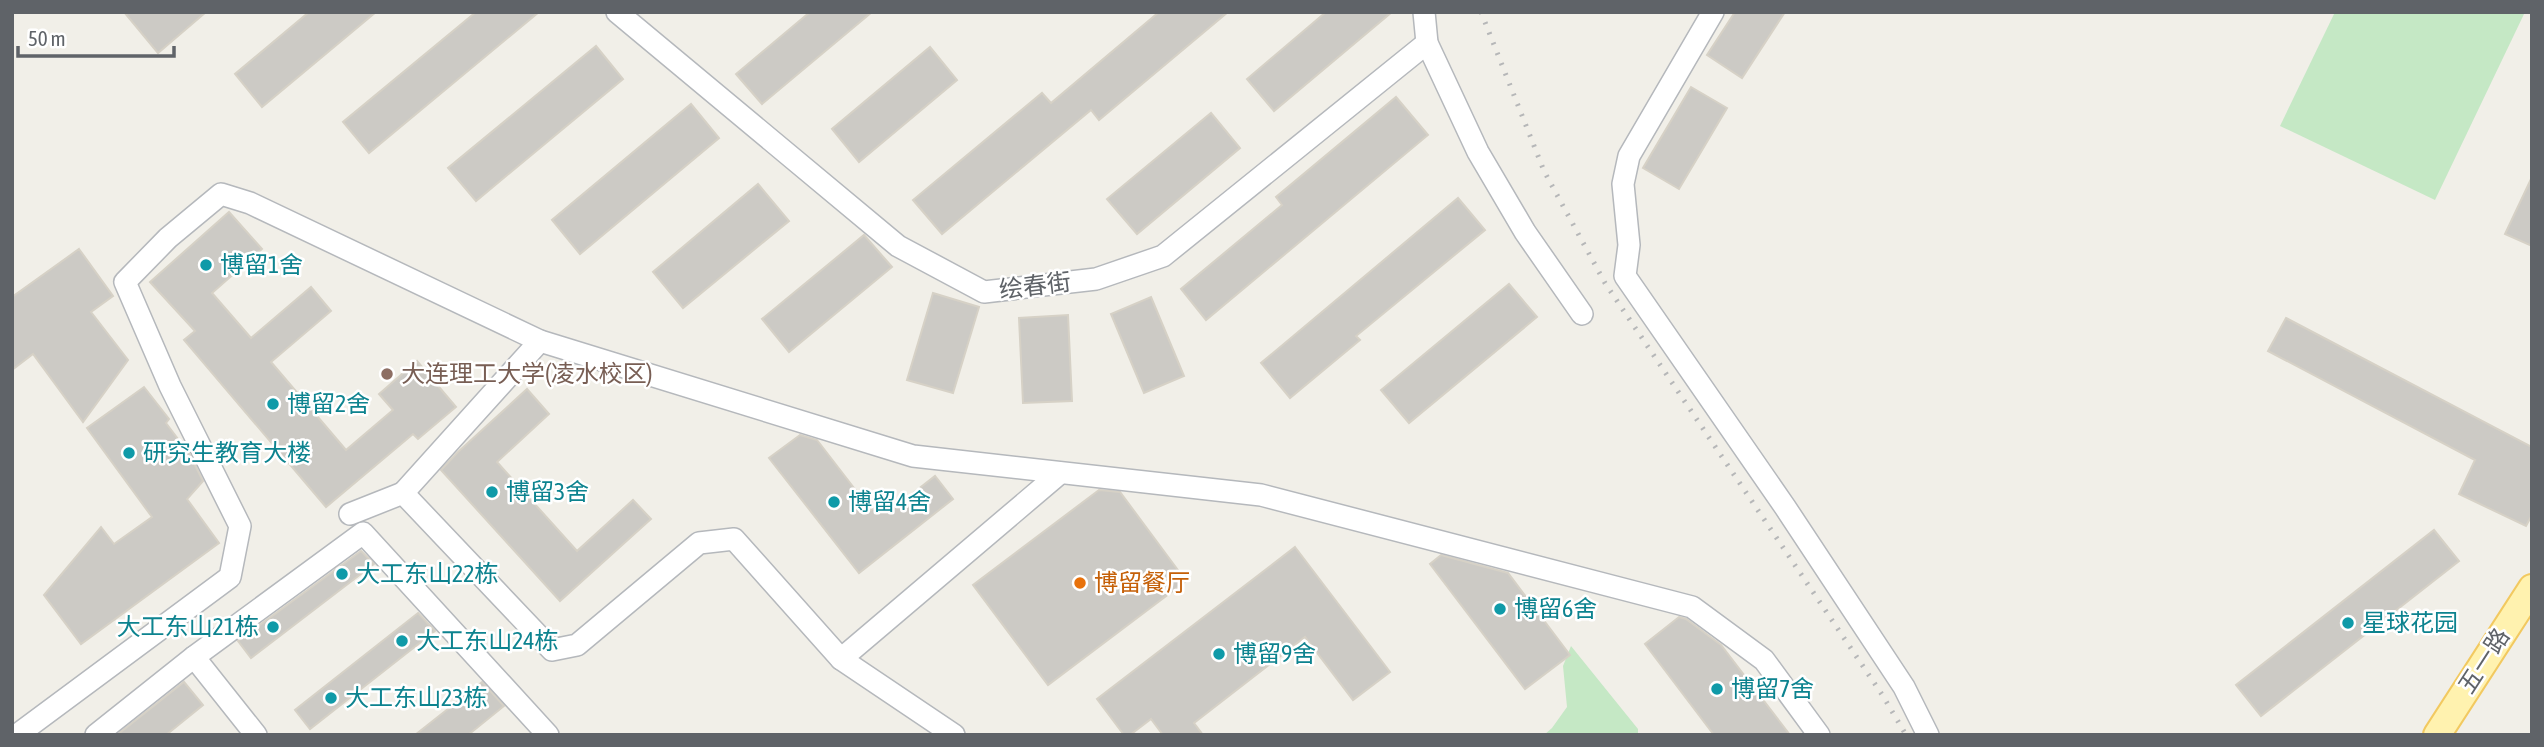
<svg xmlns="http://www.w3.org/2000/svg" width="2544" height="747" viewBox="0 0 2544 747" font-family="'Asap Condensed','Noto Sans SC',sans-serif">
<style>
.green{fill:#c5e8c5}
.building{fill:#cccac5;stroke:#d6d1c6;stroke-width:2}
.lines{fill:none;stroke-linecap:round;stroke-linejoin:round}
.minor-casing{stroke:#b5b8bc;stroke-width:24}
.major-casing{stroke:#f2c960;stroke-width:30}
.minor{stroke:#fff;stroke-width:21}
.major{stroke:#fff2af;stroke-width:26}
.rail{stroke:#b6b7b8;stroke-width:5;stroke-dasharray:2 9;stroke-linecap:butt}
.culture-dot{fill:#0f9aa8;stroke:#fff;stroke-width:2.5}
.education-dot{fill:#8d6e63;stroke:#fff;stroke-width:2.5}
.food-dot{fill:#e8710a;stroke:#fff;stroke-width:2.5}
.labels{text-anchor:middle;stroke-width:5;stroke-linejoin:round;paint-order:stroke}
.culture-label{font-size:24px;fill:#0d838f;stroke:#fff;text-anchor:start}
.street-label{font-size:24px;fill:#5f6368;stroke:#fff}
.education-label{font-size:24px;fill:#785e54;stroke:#fff;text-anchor:start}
.food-label{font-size:24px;fill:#c56008;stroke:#fff;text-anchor:start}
</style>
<rect width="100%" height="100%" fill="#f1efe8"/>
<g class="green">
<polygon points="2335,12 2525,12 2435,200 2280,126"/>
<polygon points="1571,646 1638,729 1638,735 1544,735 1552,728 1567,707 1563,666"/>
</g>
<g class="building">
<polygon points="124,12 206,12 158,53"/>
<polygon points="309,12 376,12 262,107 235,74"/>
<polygon points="476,12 539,12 369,153 343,122"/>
<polygon points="810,12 872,12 762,104 736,74"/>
<polygon points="1159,12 1228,12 1099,120 1091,110 942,234 913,200 1042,93 1051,103"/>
<polygon points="1326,12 1392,12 1274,111 1247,79"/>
<polygon points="1735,12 1785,12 1742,78 1707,55"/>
<polygon points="596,46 623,79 476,201 448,168"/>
<polygon points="930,47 957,80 859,162 832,129"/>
<polygon points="1691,87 1727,108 1679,189 1643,168"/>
<polygon points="1396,97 1428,135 1206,320 1181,289 1282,205 1276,197"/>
<polygon points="691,104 719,138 580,254 552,220"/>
<polygon points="1211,113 1240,148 1137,234 1107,199"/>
<polygon points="2532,177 2532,246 2505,234"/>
<polygon points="758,184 789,221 683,308 653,272"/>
<polygon points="1458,198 1485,230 1356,336 1360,340 1290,398 1261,363"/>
<polygon points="229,212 262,249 212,293 251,338 311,287 331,311 271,362 346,450 393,410 379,394 417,361 456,407 418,439 413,434 326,507 184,340 195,331 150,282"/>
<polygon points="864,235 892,267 789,352 762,319"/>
<polygon points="79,249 113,296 91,312 128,360 83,422 33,354 12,370 12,297"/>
<polygon points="1509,284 1537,317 1409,423 1381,390"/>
<polygon points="933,293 979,307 953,393 907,380"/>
<polygon points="1151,297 1184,376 1144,393 1111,314"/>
<polygon points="1068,315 1072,401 1023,403 1019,318"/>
<polygon points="2286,318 2532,447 2532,515 2526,526 2459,494 2475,460 2268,351"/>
<polygon points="144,387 169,419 166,423 190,455 203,481 187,499 219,543 81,644 44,595 101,527 114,544 152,517 87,428"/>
<polygon points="527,389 549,414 497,462 577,551 633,500 651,519 560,601 441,470 458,452"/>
<polygon points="800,435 817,440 871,510 891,495 898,505 935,476 953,499 859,573 769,458"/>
<polygon points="1099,490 1120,492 1186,581 1048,685 973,585"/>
<polygon points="2434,530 2459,561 2261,716 2236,685"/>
<polygon points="1295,547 1390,672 1353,700 1305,637 1194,723 1203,735 1163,735 1151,719 1130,735 1124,735 1097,699"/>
<polygon points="361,551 374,564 251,658 238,641"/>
<polygon points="1441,555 1508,573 1570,655 1525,689 1430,564"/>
<polygon points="418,613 435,631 310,729 295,710"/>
<polygon points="1679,617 1686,619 1721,645 1790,735 1714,735 1645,644"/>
<polygon points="184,682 203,705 166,735 117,735"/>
<polygon points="482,682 504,706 468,735 415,735"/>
</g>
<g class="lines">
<g class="minor-casing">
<g id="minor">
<polyline points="617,12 898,246 984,292 1096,279 1163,256 1427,43"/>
<polyline points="1424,12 1427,43 1478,152 1525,232 1582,314"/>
<polyline points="1713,12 1629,156 1623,184 1629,245 1625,276 1785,507 1904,687 1928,735"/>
<polyline points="403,493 540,341"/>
<polyline points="350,514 403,493 552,650 577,645 699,543 734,539 841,659 954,735"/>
<polyline points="194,657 256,735"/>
<polyline points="841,659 1060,473"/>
<polyline points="17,735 230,577 240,526 170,386 125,282 168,238 221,194 250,203 540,341 913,456 1261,495 1692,607 1764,660 1819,735"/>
<polyline points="96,735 194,657 363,533 548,735"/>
</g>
</g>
<g class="major-casing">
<polyline id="major" points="2437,735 2532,588"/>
</g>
<use href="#minor" class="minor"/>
<use href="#major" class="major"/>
<polyline class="rail" points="1481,12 1544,171 1605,283 1883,696 1906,735"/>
</g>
<g class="culture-dot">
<circle cx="206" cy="265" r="7"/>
<circle cx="273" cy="404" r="7"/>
<circle cx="129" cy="453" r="7"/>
<circle cx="492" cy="492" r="7"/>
<circle cx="834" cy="502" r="7"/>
<circle cx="342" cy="574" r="7"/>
<circle cx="1500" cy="609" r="7"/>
<circle cx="2348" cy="623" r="7"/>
<circle cx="273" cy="627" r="7"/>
<circle cx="402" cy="641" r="7"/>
<circle cx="1219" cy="654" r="7"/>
<circle cx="1717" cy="689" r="7"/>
<circle cx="331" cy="698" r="7"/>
</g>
<circle class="education-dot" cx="387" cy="374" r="7"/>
<circle class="food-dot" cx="1080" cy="583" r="7"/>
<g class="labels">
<g class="culture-label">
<text x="220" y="273">博留1舍</text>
<text x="287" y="412">博留2舍</text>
<text x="143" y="461">研究生教育大楼</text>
<text x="506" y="500">博留3舍</text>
<text x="848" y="510">博留4舍</text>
<text x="356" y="582">大工东山22栋</text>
<text x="1514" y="617">博留6舍</text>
<text x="2362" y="631">星球花园</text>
<text x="259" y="635" text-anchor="end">大工东山21栋</text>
<text x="416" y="649">大工东山24栋</text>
<text x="1233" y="662">博留9舍</text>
<text x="1731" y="697">博留7舍</text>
<text x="345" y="706">大工东山23栋</text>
</g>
<g class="street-label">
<text transform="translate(1035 286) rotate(-7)" y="8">绘春街</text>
<text transform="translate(2484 661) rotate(-57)" y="8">五一路</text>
</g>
<g class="education-label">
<text x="401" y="382">大连理工大学(凌水校区)</text>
</g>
<g class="food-label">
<text x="1094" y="591">博留餐厅</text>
</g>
</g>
<rect width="2544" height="747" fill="none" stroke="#5f6368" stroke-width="28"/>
<path d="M18 46v10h156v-10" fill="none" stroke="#5f6368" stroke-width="3.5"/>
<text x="28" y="46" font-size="21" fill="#5f6368" stroke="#ffffff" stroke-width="5" paint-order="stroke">50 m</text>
</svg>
